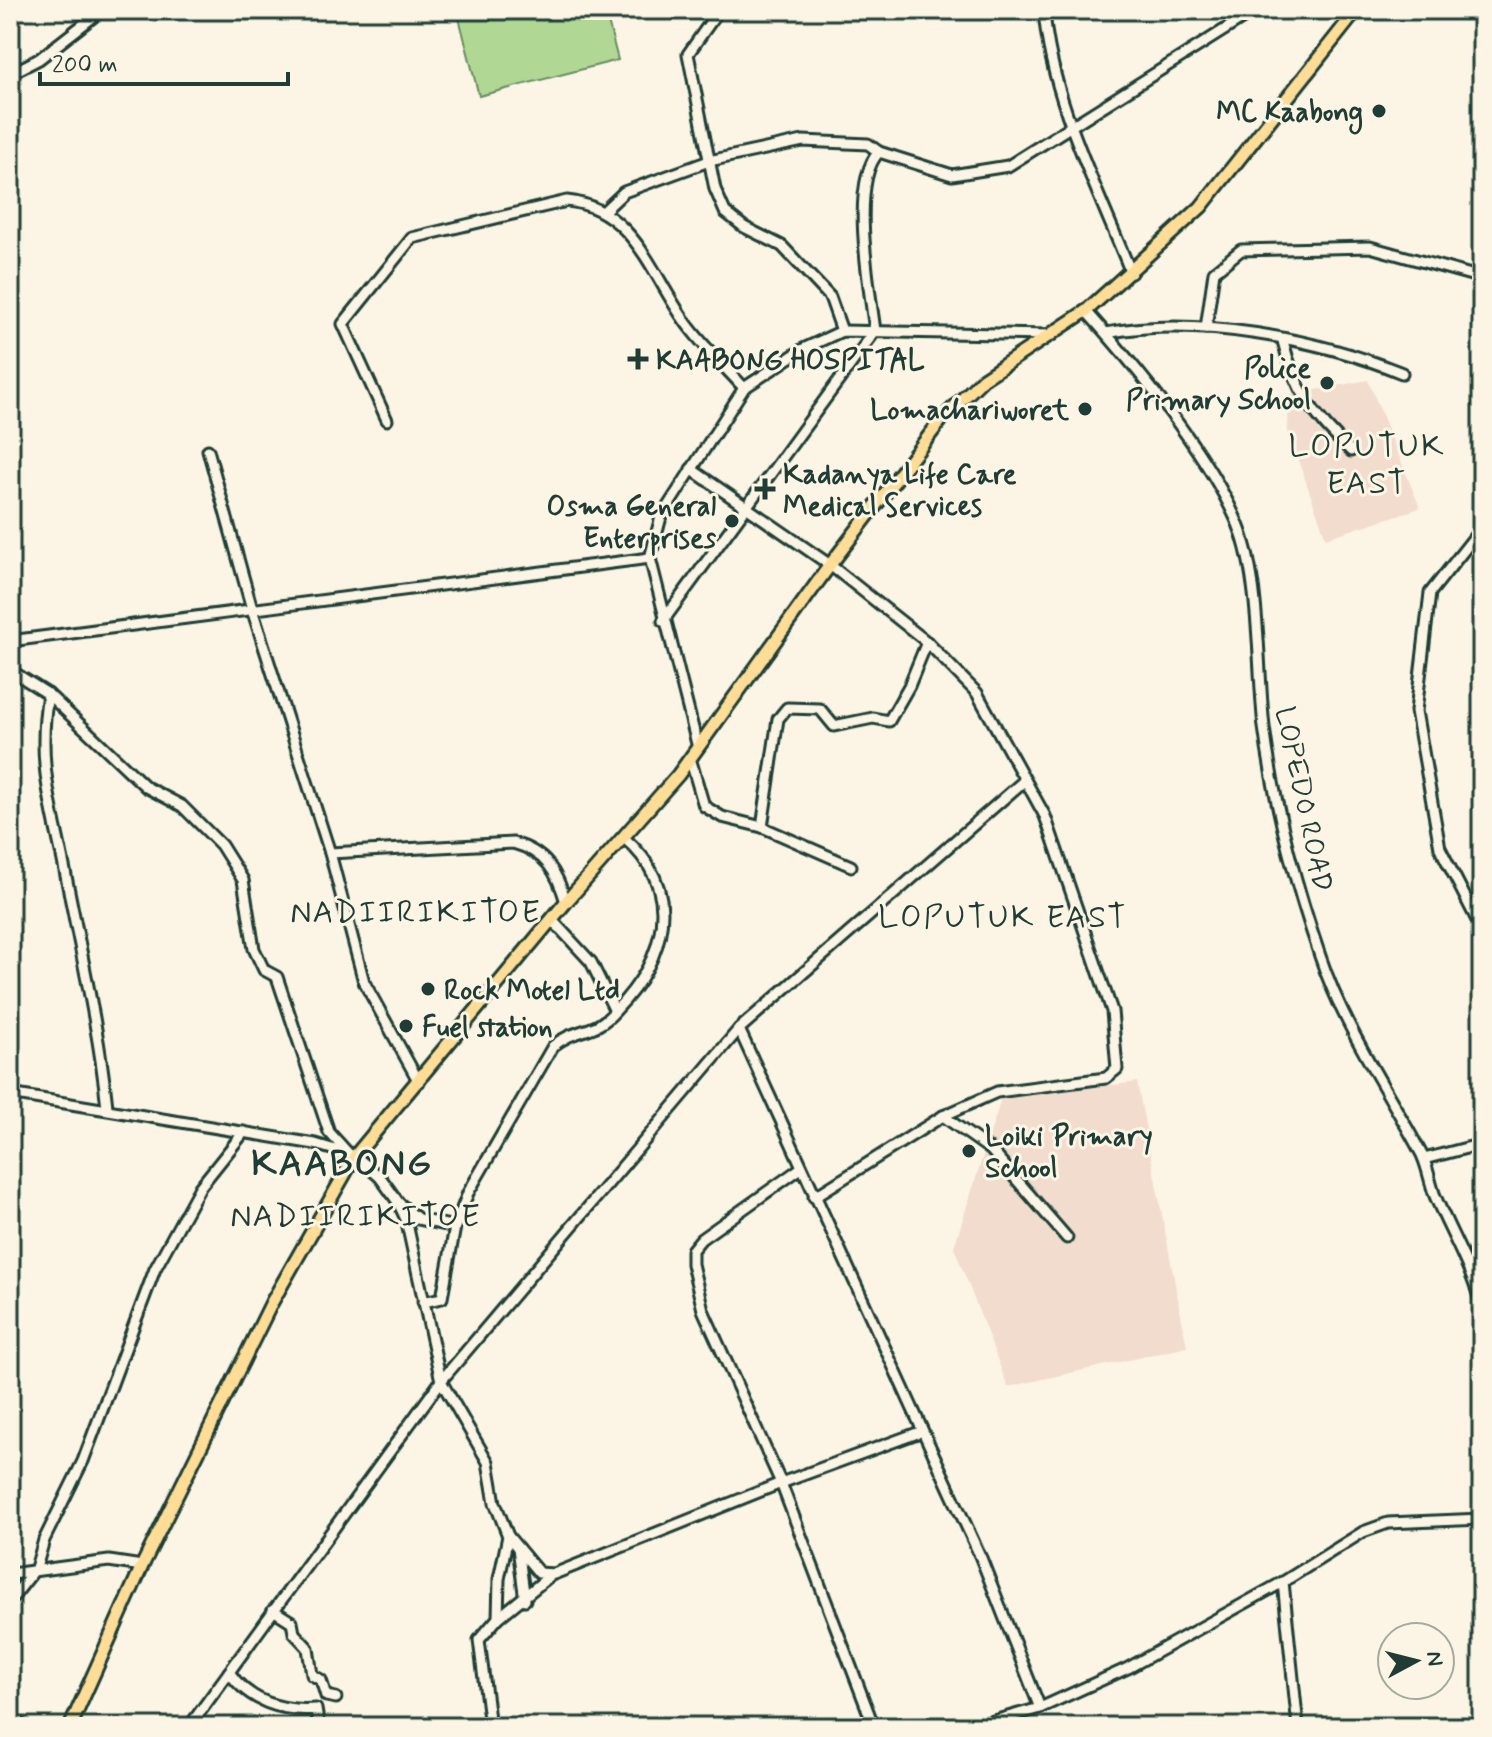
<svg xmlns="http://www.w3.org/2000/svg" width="1492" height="1737" viewBox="0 0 1492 1737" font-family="Mynerve,sans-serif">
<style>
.built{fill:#f2dcce}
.green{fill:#b0d894;stroke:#688a64;stroke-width:2}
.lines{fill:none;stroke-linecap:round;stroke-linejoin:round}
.minor-casing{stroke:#1f3d34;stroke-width:15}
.major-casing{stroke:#1f3d34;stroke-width:17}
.minor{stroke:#fcf5e5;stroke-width:9}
.major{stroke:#ffdd96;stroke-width:11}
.poi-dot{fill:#1f3d34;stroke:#fcf5e5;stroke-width:3}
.labels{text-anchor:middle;stroke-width:6;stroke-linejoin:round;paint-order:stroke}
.poi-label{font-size:28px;font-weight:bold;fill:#1f3d34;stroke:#fcf5e5;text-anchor:start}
.street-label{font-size:28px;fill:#1f3d34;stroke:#fcf5e5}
.quarter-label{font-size:32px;letter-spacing:2px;fill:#1f3d34;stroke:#fcf5e5}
.district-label{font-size:36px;font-weight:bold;letter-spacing:2px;fill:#1f3d34;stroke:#fcf5e5}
</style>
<rect width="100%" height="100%" fill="#fcf5e5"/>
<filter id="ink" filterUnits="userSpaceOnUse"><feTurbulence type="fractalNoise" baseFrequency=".0125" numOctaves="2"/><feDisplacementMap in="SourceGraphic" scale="16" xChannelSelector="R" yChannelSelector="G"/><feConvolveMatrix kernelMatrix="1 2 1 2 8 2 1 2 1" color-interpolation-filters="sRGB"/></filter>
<g filter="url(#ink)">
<g class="built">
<polygon points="1368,380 1420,508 1326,538 1288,432 1289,395"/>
<polygon points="1137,1082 1187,1347 1008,1387 954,1247 1001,1099"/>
</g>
<polygon class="green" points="457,10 605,10 618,60 479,96"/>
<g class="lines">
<g class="minor-casing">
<g id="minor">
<polyline points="719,10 688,54 715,189 725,212 744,227 782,246 830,297 842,331"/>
<path d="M1044 10C1050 97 1099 192 1131 273"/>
<polyline points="10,74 39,59 102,10"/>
<polyline points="604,211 624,192 709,161 803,141 868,144 879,152"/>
<path d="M1086 311C1138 369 1203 447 1235 517 1261 573 1257 664 1264 727 1274 803 1295 883 1320 956 1344 1028 1387 1089 1422 1155 1428 1168 1430 1183 1435 1196 1451 1234 1471 1267 1482 1307"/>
<polyline points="1206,328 1214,272 1241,250 1370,247 1482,278"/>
<path d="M1106 333C1197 316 1316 338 1402 373"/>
<path d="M1283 341C1294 389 1315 418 1351 451"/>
<path d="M387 420 343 324 412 238 567 201C636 208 653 280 690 328 706 349 726 368 744 388"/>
<polyline points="208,450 252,609 330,853 364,982 419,1082"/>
<polyline points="691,469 830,565 927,642 977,693 1045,816 1112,1011 1117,1069 1106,1078 997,1092 943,1116 814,1197"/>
<polyline points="1482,534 1476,535 1430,593 1416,711 1440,848 1482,930"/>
<path d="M663 621 875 331C870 290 849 182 879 152L952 175 1008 166 1256 10"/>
<polyline points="10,641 650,558"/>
<polyline points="10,670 48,694 146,787 182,806 221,845 243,880 254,949 264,970 277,977 329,1132 348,1153"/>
<path d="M48 694C36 765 53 808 66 876 81 953 99 1030 107 1107"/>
<polyline points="698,748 650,558 661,517 744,388 803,349 842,331 1052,335"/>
<polyline points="690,758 704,806 722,817 762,827 851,866"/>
<polyline points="762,827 778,719 787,708 820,709 834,726 873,718 889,721 909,686 927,642"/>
<path d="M330 853 513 843C546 852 557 872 566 902"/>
<path d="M615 1011C666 959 685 889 623 837"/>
<polyline points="739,1029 981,1558 1040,1708"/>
<polyline points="10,1094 315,1144 355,1156 380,1177 398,1202 406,1219 441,1381 488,1462 495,1503 508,1536 499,1579 498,1618 479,1640 490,1727"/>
<polyline points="943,1116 991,1150 1067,1238"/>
<polyline points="1424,1159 1482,1144"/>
<polyline points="801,1168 701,1239 692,1250 692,1264 703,1310 781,1483 874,1727"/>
<polyline points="400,1204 418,1219 455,1227"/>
<path d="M423 1302 442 1298 455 1227 468 1193 553 1046C578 1026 595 1035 615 1011L591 962 553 921"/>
<polyline points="1482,1510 1482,1616"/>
<polyline points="508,1536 539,1573 554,1574 781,1483 920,1432"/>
<polyline points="518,1548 525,1600"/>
<polyline points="10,1574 109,1561 142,1566"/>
<polyline points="1283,1582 1298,1727"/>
<polyline points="10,1601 36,1568 44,1540 83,1461 155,1269 200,1187 244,1132"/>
<polyline points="273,1610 292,1622 294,1633 308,1648 312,1675 321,1680 326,1696 336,1698"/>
<polyline points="498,1618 551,1575"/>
<path d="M229 1672C249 1701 281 1712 316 1709L319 1727"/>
<polyline points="10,1717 25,1727"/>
<polyline points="189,1727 441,1381 739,1029 1025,780"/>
<polyline points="972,1727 1040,1708 1128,1668 1283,1582 1363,1532 1388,1523 1482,1519"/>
</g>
</g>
<g class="major-casing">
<polyline id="major" points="70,1727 142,1566 272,1302 355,1156 566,902 678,775 830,565 942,419 983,379 1086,311 1201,207 1357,10"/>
</g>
<use href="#minor" class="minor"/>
<use href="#major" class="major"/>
</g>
</g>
<g class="poi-dot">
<circle cx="1379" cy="111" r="8"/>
<path d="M634 347h8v8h8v8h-8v8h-8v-8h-8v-8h8z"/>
<circle cx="1327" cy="383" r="8"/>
<circle cx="1085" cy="409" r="8"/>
<path d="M761 477h8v8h8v8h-8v8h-8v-8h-8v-8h8z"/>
<circle cx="732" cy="521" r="8"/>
<circle cx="428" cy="989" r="8"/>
<circle cx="406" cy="1026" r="8"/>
<circle cx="969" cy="1151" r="8"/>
</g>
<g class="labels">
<g class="poi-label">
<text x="1363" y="121" text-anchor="end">MC Kaabong</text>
<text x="656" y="369">KAABONG HOSPITAL</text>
<text x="1311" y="377" text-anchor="end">Police<tspan x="1311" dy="32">Primary School</tspan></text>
<text x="1069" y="419" text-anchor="end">Lomachariworet</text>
<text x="783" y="483">Kadanya Life Care<tspan x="783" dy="32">Medical Services</tspan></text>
<text x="716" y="515" text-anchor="end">Osma General<tspan x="716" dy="32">Enterprises</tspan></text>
<text x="444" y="999">Rock Motel Ltd</text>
<text x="422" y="1036">Fuel station</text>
<text x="985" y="1145">Loiki Primary<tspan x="985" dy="32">School</tspan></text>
</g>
<g class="street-label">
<text transform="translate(1305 799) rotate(78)" y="10">LOPEDO ROAD</text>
</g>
<g class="quarter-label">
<text x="1367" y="456">LOPUTUK<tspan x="1367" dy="37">EAST</tspan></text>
<text x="416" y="922">NADIIRIKITOE</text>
<text x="1003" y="927">LOPUTUK EAST</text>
<text x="356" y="1226">NADIIRIKITOE</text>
</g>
<g class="district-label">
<text x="342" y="1175">KAABONG</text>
</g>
</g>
<rect width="1492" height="1737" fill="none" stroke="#fcf5e5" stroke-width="40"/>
<rect x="20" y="20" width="1452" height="1697" fill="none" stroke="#1f3d34" stroke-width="3" filter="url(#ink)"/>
<g transform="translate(1416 1661) rotate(83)"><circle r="38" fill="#fcf5e5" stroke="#a4ab9e" stroke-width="2"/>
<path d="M0-6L14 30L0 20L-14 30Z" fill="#1f3d34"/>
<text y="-12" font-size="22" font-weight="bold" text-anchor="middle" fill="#1f3d34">N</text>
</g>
<path d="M40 72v12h248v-12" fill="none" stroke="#1f3d34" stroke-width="4"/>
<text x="52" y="72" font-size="24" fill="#1f3d34" stroke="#fcf5e5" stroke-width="6" paint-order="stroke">200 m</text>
</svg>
